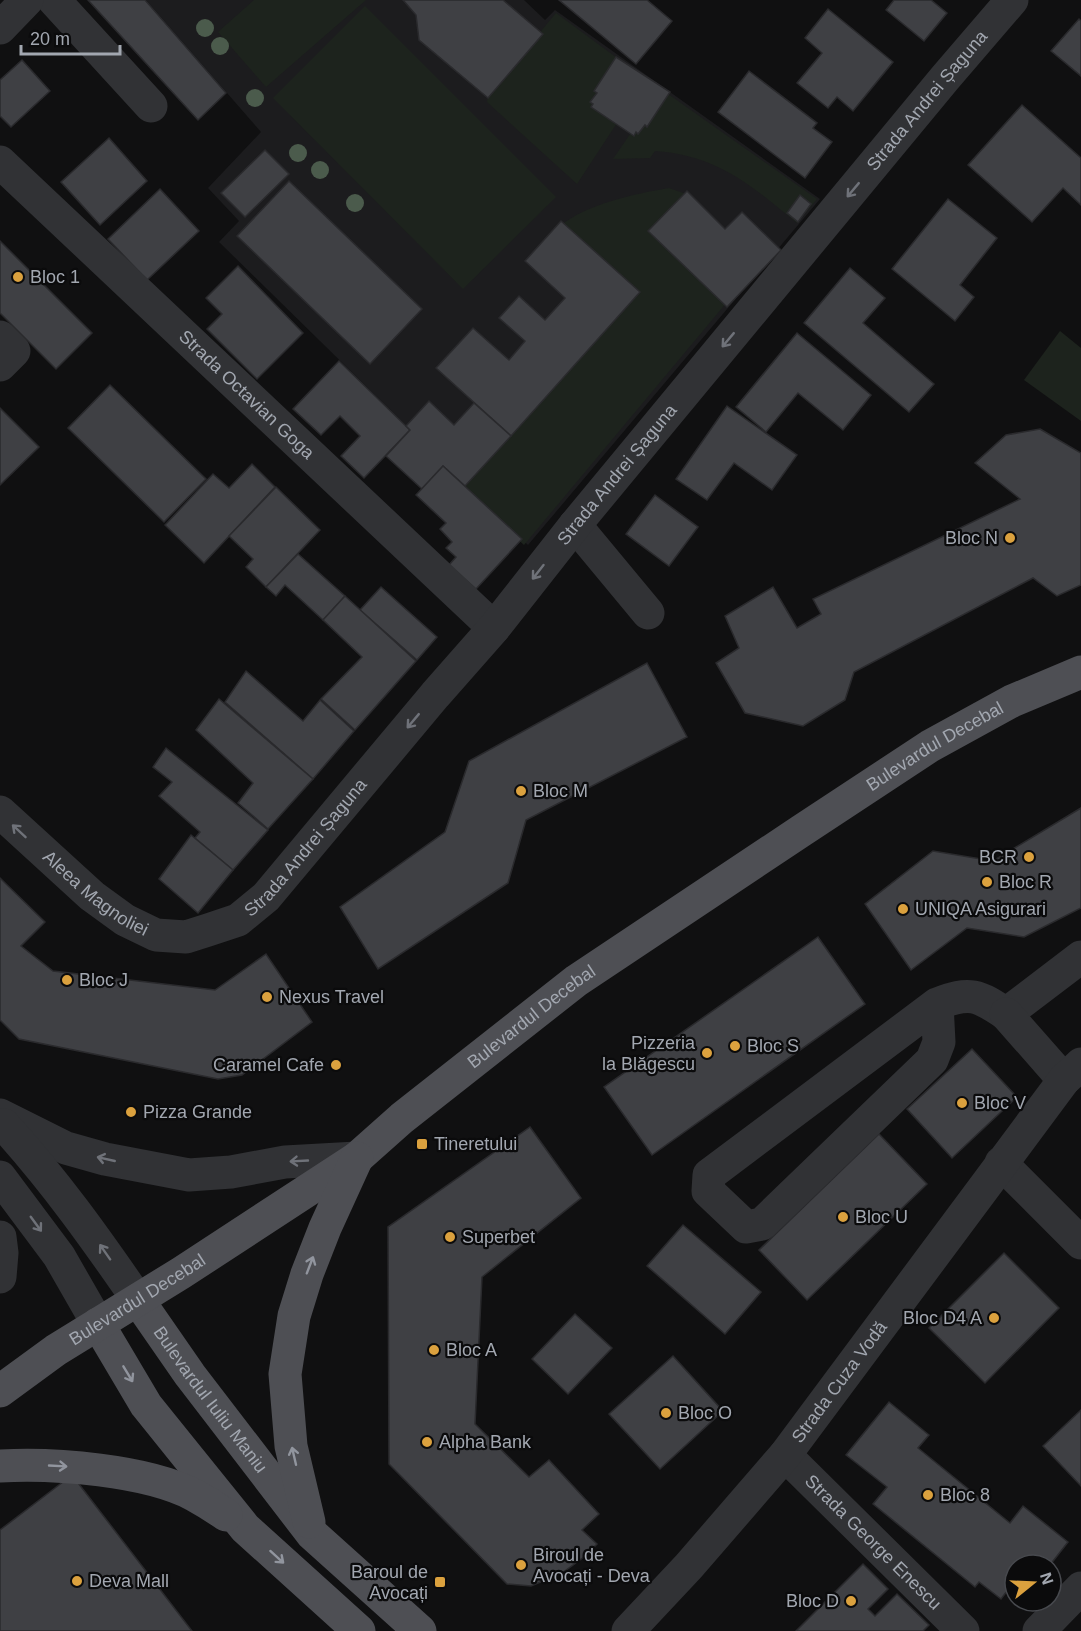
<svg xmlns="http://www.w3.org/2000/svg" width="1081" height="1631" viewBox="0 0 1081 1631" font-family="Helvetica,sans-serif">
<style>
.built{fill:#1c1c1e}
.green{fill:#1d231d}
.building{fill:#3f4044;stroke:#2a2a2d;stroke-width:1.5}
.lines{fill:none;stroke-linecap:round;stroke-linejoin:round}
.minor{stroke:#313235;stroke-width:33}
.major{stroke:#4e4f54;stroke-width:33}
.tree{fill:#4b5b4c}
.oneway{stroke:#6f7279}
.oneway2{stroke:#91959e}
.poi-dot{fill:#dba13e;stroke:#0b0b0c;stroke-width:2}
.labels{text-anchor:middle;stroke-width:4.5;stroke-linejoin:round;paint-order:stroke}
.street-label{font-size:18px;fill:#a2a7b0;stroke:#0b0b0c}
.poi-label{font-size:18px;fill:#a2a7b0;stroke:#0b0b0c;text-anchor:start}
</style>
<rect width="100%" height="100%" fill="#101011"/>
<polygon class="built" points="146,0 524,0 545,20 555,10 820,199 528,545 219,242 239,221 208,188 261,132"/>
<g class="green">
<polygon points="254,0 366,0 266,87 218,32"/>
<polygon points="365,6 556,197 463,289 273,98"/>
<polygon points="556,13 617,58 617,123 577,184 487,102 488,95"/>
<path d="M661 89 817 199 797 223C752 186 717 155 655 151L650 158 613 159Z"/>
<path d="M669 188 686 194 758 265 524 545 458 485 627 292 559 227C586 204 634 194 669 188Z"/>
<polygon points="1060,331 1081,348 1081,421 1024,380"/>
</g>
<g class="building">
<polygon points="88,0 145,0 226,93 198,120"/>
<polygon points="403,0 503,0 543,34 488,98 419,40 416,15"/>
<polygon points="559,0 647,0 672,21 636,64"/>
<polygon points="894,0 931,0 947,13 924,41 886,10"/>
<polygon points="828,9 893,62 853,111 837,97 828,108 797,83 822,53 805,38"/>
<polygon points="1079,19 1081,21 1081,76 1051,51"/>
<polygon points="616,57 670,92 647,127 645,125 638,134 636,132 634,136 591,107 593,104 590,102 597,93 594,91"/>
<polygon points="22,60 50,91 11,127 0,116 0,80"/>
<polygon points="749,71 817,123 813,128 832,142 805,178 718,112"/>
<polygon points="1022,105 1081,158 1081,205 1063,188 1032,222 968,165"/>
<polygon points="109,138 147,181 100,225 61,182"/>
<polygon points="265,150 289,174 245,217 221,193"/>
<polygon points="289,181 422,309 370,364 237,236"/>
<polygon points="160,189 199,231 147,280 108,239"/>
<polygon points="687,191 725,229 742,212 781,250 727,307 648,231"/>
<polygon points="800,195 811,204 798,222 787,213"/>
<polygon points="948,199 997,238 960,285 974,297 955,321 892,269"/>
<polygon points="561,221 640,292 511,436 436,368 473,328 509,360 525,341 499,318 519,296 545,320 565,298 525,261"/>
<polygon points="0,241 92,333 56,369 0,313"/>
<polygon points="238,266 303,333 257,379 207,329 222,314 206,298"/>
<polygon points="850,268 885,298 863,323 934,384 909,412 804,323"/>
<polygon points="797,333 871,395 843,430 798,393 766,432 736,407"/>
<polygon points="339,361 410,430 364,478 341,456 360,436 340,416 321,435 293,409"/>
<polygon points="110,385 206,479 164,522 68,428"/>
<polygon points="429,401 454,425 474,403 511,436 465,486 443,466 422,489 386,456 410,430 406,426"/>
<polygon points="727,406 797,455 772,490 734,463 707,500 676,479"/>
<polygon points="0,408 39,447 0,485"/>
<polygon points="1040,429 1081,453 1081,585 1057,596 1033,578 854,672 845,700 803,726 745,713 716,663 739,648 725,616 773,587 797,628 821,614 813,599 1020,499 975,463 1006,435"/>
<polygon points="252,464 275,487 204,563 165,525 213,474 229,488"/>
<polygon points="443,466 522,539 476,589 449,565 456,557 446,548 452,542 440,529 446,523 416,495"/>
<polygon points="276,487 320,530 266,587 246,567 253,559 229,536"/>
<polygon points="655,495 698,527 669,566 626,534"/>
<polygon points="298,554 345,596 323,620 285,585 276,596 266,587"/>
<polygon points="381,587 437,637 417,660 360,610"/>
<polygon points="345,596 416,661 355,730 321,699 362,657 323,620"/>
<polygon points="647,663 687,737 526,820 508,883 378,969 340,907 445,832 469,761"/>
<polygon points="246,671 303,721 320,700 354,731 313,779 225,702"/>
<polygon points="219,699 313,779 268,829 238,803 253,783 196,730"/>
<polygon points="166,748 268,830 233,870 195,838 200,832 159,796 172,782 153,767"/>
<polygon points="1081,808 1081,908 1024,937 967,928 911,970 865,904 933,851 993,861"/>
<polygon points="191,835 233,870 198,913 159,879"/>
<polygon points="0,878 45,922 21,946 53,971 215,990 266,954 312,1022 242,1075 218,1079 19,1039 0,1020"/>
<polygon points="818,937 865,1004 652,1155 604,1087"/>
<polygon points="972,1049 1017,1097 952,1158 907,1109"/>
<polygon points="530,1127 581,1198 482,1277 475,1424 529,1477 549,1460 599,1514 582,1530 597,1544 584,1557 562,1573 531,1586 507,1584 389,1464 388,1227"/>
<polygon points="879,1134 927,1184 807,1300 759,1250"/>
<polygon points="683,1225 761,1292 725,1334 647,1266"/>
<polygon points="1004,1253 1059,1308 985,1383 929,1328"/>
<polygon points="575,1314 612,1348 568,1394 532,1359"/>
<polygon points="673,1356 723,1411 660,1469 609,1414"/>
<polygon points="889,1402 929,1435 918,1448 1010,1523 1023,1506 1068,1542 1050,1565 1015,1565 1015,1597 1007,1591 1001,1599 979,1582 975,1587 873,1504 887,1487 846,1455"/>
<polygon points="1081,1410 1081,1486 1043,1446"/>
<polygon points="72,1475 192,1631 0,1631 0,1530"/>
<polygon points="863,1564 888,1589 868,1609 875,1616 897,1594 929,1625 923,1631 796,1631"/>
</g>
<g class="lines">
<g class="minor">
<polyline points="54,0 151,106"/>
<polyline points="0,28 27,0"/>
<path id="s1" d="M0 162 494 628"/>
<polyline points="0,337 14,351 0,365"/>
<polyline points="575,525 648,613"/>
<path id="s2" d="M0 812 92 896 125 920 156 935 186 937 208 930 238 920 266 897 435 695 494 628 575 525 945 78 1012 0"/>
<path d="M937 1004 939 1042 932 1060 762 1224 746 1227 708 1191 709 1175 937 1004C970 991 978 995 1006 1014L1081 957"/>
<polyline points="1006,1014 1064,1080"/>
<polyline points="0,1115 66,1148 105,1159 189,1175 231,1172 285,1162 357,1158"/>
<path d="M4 1125C54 1180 96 1239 138 1300"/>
<polyline points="1001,1163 1081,1243"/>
<polyline points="0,1177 59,1256 98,1324"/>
<polyline points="0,1237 2,1253 0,1277"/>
<path id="s3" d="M785 1455 963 1631"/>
<path id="s4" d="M628 1631 689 1566 785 1455 1064 1080 1081 1064"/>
<polyline points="1039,1631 1081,1588"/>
</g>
<g class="major">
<path id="s5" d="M138 1300 190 1375 312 1534 420 1631"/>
<polyline points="98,1324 146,1405 245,1528 359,1631"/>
<path id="s6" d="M0 1391 56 1350 181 1273 357 1158 402 1118 576 981 801 831 930 746 1012 701 1081 672"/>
<path d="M0 1466C55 1463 146 1470 194 1495 205 1501 216 1508 226 1515"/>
<polyline points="309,1522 291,1446 285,1374 294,1316 307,1274 325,1228 357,1158"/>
</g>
</g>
<g class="tree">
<circle cx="205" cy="28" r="9"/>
<circle cx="220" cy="46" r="9"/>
<circle cx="255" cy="98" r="9"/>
<circle cx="298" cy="153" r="9"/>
<circle cx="320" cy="170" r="9"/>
<circle cx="355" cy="203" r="9"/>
</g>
<defs><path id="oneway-shaft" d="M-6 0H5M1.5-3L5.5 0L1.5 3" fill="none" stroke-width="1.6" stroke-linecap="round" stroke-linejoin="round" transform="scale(1.5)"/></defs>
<g class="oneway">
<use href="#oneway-shaft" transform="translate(853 190) rotate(130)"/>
<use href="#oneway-shaft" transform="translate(728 340) rotate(130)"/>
<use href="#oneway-shaft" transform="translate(538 572) rotate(128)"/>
<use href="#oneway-shaft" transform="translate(413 721) rotate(130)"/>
<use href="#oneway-shaft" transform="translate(19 831) rotate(-137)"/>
<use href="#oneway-shaft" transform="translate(106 1159) rotate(-167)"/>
<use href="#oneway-shaft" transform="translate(299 1161) rotate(177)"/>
<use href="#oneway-shaft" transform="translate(36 1224) rotate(54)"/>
<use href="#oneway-shaft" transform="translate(105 1252) rotate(-125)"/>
</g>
<g class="oneway2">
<use href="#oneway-shaft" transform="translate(310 1265) rotate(-69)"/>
<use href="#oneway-shaft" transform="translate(128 1374) rotate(59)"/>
<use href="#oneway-shaft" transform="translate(294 1456) rotate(-103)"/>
<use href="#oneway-shaft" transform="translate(58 1466) rotate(3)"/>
<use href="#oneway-shaft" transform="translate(277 1557) rotate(42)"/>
</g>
<g class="poi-dot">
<circle cx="18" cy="277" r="6"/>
<circle cx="1010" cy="538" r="6"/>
<circle cx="521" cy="791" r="6"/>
<circle cx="1029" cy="857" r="6"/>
<circle cx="987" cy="882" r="6"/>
<circle cx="903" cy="909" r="6"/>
<circle cx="67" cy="980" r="6"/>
<circle cx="267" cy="997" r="6"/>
<circle cx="735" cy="1046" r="6"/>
<circle cx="707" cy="1053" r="6"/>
<circle cx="336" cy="1065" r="6"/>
<circle cx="962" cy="1103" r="6"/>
<circle cx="131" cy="1112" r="6"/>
<rect x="416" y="1138" width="12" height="12" rx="3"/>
<circle cx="843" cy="1217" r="6"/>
<circle cx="450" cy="1237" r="6"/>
<circle cx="994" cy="1318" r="6"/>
<circle cx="434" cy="1350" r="6"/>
<circle cx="666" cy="1413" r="6"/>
<circle cx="427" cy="1442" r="6"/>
<circle cx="928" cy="1495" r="6"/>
<circle cx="521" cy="1565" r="6"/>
<circle cx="77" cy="1581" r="6"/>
<rect x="434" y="1576" width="12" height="12" rx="3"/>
<circle cx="851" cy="1601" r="6"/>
</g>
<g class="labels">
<g class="street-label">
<text dy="6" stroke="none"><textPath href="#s2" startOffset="1356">Strada Andrei Șaguna</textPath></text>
<text dy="6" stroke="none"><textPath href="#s1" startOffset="339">Strada Octavian Goga</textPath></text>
<text dy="6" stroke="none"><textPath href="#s2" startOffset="870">Strada Andrei Șaguna</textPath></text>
<text dy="6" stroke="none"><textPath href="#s6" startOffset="1137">Bulevardul Decebal</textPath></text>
<text dy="6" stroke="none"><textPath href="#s2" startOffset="384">Strada Andrei Șaguna</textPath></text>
<text dy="6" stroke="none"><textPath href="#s2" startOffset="126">Aleea Magnoliei</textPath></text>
<text dy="6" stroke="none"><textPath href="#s6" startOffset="651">Bulevardul Decebal</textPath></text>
<text dy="6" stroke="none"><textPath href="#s6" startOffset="165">Bulevardul Decebal</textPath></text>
<text dy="6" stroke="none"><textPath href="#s4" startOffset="327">Strada Cuza Vodă</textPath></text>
<text dy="6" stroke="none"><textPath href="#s5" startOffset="123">Bulevardul Iuliu Maniu</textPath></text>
<text dy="6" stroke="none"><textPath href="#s3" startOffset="124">Strada George Enescu</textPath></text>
</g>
<g class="poi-label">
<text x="30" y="283">Bloc 1</text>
<text x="998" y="544" text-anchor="end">Bloc N</text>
<text x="533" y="797">Bloc M</text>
<text x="1017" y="863" text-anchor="end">BCR</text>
<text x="999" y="888">Bloc R</text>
<text x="915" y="915">UNIQA Asigurari</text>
<text x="79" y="986">Bloc J</text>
<text x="279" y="1003">Nexus Travel</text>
<text x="695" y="1049" text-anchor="end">Pizzeria<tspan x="695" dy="21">la Blăgescu</tspan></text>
<text x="747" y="1052">Bloc S</text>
<text x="324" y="1071" text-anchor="end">Caramel Cafe</text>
<text x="974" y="1109">Bloc V</text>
<text x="143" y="1118">Pizza Grande</text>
<text x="434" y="1150">Tineretului</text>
<text x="855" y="1223">Bloc U</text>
<text x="462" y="1243">Superbet</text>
<text x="982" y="1324" text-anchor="end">Bloc D4 A</text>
<text x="446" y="1356">Bloc A</text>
<text x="678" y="1419">Bloc O</text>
<text x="439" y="1448">Alpha Bank</text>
<text x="940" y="1501">Bloc 8</text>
<text x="533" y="1561">Biroul de<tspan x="533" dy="21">Avocați - Deva</tspan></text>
<text x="428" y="1578" text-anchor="end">Baroul de<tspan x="428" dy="21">Avocați</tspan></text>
<text x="89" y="1587">Deva Mall</text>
<text x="839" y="1607" text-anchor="end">Bloc D</text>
</g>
</g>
<g transform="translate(1033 1583) rotate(72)"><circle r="28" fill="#0b0b0c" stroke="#47494e" stroke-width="1.5"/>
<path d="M0-4.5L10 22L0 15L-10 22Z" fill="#dba13e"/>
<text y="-9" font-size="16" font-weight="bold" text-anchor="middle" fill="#a2a7b0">N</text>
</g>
<path d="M21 45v9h99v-9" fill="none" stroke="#a2a7b0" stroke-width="3"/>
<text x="30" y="45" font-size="18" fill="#a2a7b0" stroke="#0b0b0c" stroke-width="4.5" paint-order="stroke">20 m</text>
</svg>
